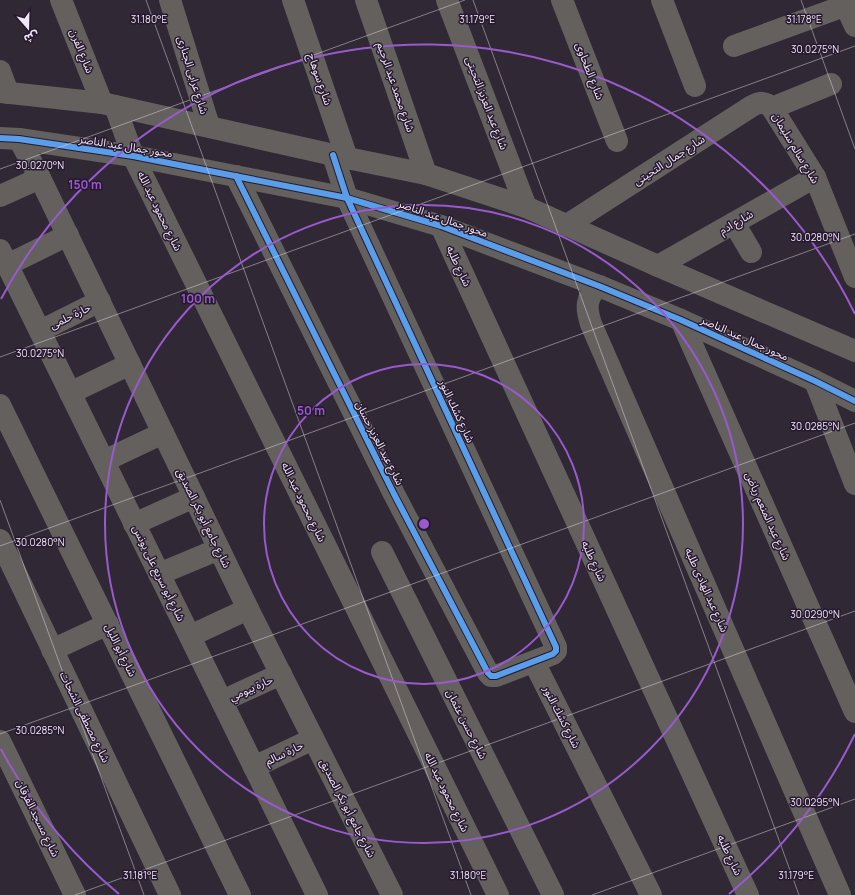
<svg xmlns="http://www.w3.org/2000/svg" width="855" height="895" viewBox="0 0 855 895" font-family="Manrope,'Noto Sans Arabic',sans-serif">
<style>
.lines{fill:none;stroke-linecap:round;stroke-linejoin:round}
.minor{stroke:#63605e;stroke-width:22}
.tertiary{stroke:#63605e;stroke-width:22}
.cycleway-casing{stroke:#27192f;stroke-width:8}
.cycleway{stroke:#5a9eea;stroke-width:6}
.ticks{fill:none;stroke:#efe6f6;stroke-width:1;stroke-opacity:0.45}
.ring{fill:none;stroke:#985acd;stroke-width:2}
.labels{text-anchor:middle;stroke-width:3;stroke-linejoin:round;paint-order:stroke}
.street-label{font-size:11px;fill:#efe6f6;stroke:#27192f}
.ticks-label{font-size:10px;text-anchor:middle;fill:#efe6f6;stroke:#27192f;stroke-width:3;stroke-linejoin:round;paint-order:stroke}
.centre{fill:#985acd;stroke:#27192f;stroke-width:2}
.ring-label{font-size:12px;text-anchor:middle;font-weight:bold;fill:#985acd;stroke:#27192f;stroke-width:3;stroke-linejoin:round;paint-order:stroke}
</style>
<rect width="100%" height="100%" fill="#302834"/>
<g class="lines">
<g class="minor">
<polyline points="61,0 102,103"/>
<polyline points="170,0 209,126"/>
<polyline points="293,0 347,158"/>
<polyline points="366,0 426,174"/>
<polyline points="447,0 526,207"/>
<polyline points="562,0 617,141"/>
<polyline points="662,0 695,86"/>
<polyline points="843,0 855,26"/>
<polyline points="734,46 855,2"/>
<polyline points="0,71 8,93"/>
<polyline points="115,106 133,156 498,895"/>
<polyline points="772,108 831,84"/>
<polyline points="19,139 40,178 248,609 392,895"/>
<polyline points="236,176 394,494 488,673 491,676 496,676 553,654 556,651 556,647 347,198 333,155"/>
<polyline points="0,196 40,178"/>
<polyline points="734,223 751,252"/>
<path d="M567 225 752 106C760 102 765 101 772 108L815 177 855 277"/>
<polyline points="441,226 748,895"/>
<polyline points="0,250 317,895"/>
<polyline points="7,265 68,235"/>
<polyline points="658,266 815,177"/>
<path d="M599 286C585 297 586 309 591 324L840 895"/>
<polyline points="681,320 855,712"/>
<polyline points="40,331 100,301"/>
<polyline points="815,381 855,484"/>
<polyline points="70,393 130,364"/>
<polyline points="0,405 240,895"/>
<polyline points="104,461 163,433"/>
<polyline points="134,524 194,497"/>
<polyline points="0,540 170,895"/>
<polyline points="382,552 553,895"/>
<polyline points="159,574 219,549"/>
<polyline points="190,636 248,609"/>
<polyline points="52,650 108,624"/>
<polyline points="534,662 651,895"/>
<polyline points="222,701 281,674"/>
<polyline points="0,741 75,895"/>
<polyline points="254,767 313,739"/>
</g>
<g class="tertiary">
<polyline points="0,92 102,103 347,158 426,174 526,207 658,266 855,351"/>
<polyline points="0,138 19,139 133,156 347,198 441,226 599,286 681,320 815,381 855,401"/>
</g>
<g class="cycleway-casing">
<g id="cycleway">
<polyline points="0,138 19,139 133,156 347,198 441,226 599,286 681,320 815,381 855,401"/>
<polyline points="236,176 394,494 488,673 491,676 496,676 553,654 556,651 556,647 347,198 333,155"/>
</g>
</g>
<use href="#cycleway" class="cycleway"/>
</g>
<path class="ticks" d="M146 0 471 895M473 0 799 895M801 0 855 149M0 169 465 0M0 357 855 46M0 500 144 895M0 546 855 234M0 734 855 423M75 895 855 611M592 895 855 799"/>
<g class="ring">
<circle cx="424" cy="524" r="160"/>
<circle cx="424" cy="524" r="319"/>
<path d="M855 734A479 479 0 0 1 729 894M119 894A479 479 0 0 1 1 749M1 299A479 479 0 0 1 855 314"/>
</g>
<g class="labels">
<g class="street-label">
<text transform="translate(82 51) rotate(68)" y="4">شارع الفرن</text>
<text transform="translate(590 71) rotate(69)" y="4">شارع الطحاوى</text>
<text transform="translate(193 75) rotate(73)" y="4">شارع عرابى الجنارى</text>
<text transform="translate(320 79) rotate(71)" y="4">شارع سوهاج</text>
<text transform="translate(396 87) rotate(71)" y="4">شارع محمد عبد الرحيم</text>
<text transform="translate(487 103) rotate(69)" y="4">شارع عبد العزيز التحيتى</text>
<text transform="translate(126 146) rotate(9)" y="4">محور جمال عبد الناصر</text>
<text transform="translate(796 148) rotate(59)" y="4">شارع سالم سليمان</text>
<text transform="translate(669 160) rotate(-33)" y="4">شارع جمال التحيتى</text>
<text transform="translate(160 211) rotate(64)" y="4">شارع محمود عبد الله</text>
<text transform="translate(443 218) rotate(19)" y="4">محور جمال عبد الناصر</text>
<text transform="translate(736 222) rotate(-30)" y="4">شارع ادم</text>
<text transform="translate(459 266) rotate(65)" y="4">شارع طلبه</text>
<text transform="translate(70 316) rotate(-26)" y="4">حارة حلمى</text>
<text transform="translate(745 338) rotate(24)" y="4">محور جمال عبد الناصر</text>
<text transform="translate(457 411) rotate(65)" y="4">شارع كشك النور</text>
<text transform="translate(380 443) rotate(63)" y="4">شارع عبد العزيز حسان</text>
<text transform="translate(304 502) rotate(64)" y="4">شارع محمود عبد الله</text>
<text transform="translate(768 516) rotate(66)" y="4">شارع عبد المنعم رياض</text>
<text transform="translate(204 518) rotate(64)" y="4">شارع جامع أبو بكر الصديق</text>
<text transform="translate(594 561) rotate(65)" y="4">شارع طلبه</text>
<text transform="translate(159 573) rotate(64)" y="4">شارع أبو سريع على يونس</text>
<text transform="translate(707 590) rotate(66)" y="4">شارع عبد الهادى طلبه</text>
<text transform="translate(121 650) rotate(64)" y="4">شارع أبو الليل</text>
<text transform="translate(251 688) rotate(-24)" y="4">حارة بيومي</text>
<text transform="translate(85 717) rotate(64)" y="4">شارع مصطفى الشحات</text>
<text transform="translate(562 717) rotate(63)" y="4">شارع كشك النور</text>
<text transform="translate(467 724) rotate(63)" y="4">شارع حسن عثمان</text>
<text transform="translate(284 753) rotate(-26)" y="4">حارة سالم</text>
<text transform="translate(447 792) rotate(64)" y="4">شارع محمود عبد الله</text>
<text transform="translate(348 808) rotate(63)" y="4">شارع جامع أبو بكر الصديق</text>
<text transform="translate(38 818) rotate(64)" y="4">شارع مسجد الفرقان</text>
<text transform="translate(730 855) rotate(65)" y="4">شارع طلبه</text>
</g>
</g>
<g class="ticks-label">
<text x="149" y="23">31.180°E</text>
<text x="477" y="23">31.179°E</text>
<text x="804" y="23">31.178°E</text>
<text x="815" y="53">30.0275°N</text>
<text x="40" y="169">30.0270°N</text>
<text x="815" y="241">30.0280°N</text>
<text x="40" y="357">30.0275°N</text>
<text x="815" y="430">30.0285°N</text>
<text x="40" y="546">30.0280°N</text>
<text x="815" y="618">30.0290°N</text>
<text x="40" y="734">30.0285°N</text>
<text x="815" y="806">30.0295°N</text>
<text x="140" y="879">31.181°E</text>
<text x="468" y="879">31.180°E</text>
<text x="796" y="879">31.179°E</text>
</g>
<circle cx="424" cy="524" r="6" class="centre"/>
<g class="ring-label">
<text x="85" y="189">150 m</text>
<text x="198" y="303">100 m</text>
<text x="311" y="415">50 m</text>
</g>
<g transform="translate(28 28) rotate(160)" stroke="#27192f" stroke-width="3" paint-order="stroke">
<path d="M0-3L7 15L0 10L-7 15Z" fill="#efe6f6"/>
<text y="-6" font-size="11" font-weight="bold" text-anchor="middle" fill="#efe6f6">ش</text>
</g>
</svg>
